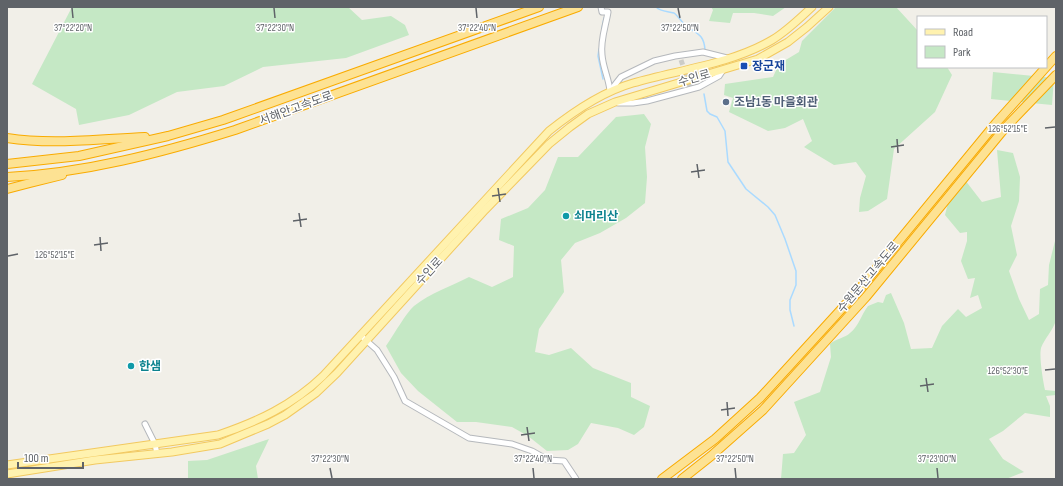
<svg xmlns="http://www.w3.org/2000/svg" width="1063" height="486" viewBox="0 0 1063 486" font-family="'Sofia Sans Condensed','Noto Sans KR',sans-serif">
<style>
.green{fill:#c5e8c5}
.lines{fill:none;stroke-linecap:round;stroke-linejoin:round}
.stream{stroke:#aadaff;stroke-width:1.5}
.minor-tunnel{stroke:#ccccc8;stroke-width:5;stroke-dasharray:5 2.5;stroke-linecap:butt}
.minor-casing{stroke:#b5b8bc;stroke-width:7}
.major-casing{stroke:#f2c960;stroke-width:9}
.highway-casing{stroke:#f9ab00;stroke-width:10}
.minor{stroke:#fff;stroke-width:5}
.major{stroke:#fff2af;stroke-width:7}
.highway{stroke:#fde293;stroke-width:8}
.ticks{fill:none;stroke:#5f6368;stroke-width:1.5}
.transit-dot{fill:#1a4fb4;stroke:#fff;stroke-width:1.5}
.service-dot{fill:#5c6f8a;stroke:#fff;stroke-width:1.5}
.culture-dot{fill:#0f9aa8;stroke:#fff;stroke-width:1.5}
.labels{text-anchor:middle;stroke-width:3;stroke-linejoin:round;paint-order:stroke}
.transit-label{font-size:12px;font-weight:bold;fill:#164399;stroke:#fff;text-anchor:start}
.street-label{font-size:12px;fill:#5f6368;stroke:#fff}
.service-label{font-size:12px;font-weight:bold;fill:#4e5e75;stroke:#fff;text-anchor:start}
.culture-label{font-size:12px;font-weight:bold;fill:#0d838f;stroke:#fff;text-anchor:start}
.ticks-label{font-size:10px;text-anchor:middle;fill:#5f6368;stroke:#fff;stroke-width:3;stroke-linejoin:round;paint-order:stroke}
</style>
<rect width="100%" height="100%" fill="#f1efe8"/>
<g class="green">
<polygon points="72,7 348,7 362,20 391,16 405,25 409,35 346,58 263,67 224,86 177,92 129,115 79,125 76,109 32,84"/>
<polygon points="711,7 786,7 773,16 754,13 733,13 730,23 709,21 713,10"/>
<polygon points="836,7 896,7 918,31 918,67 947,67 952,75 935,112 894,149 887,199 868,211 859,212 860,198 866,176 856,162 834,165 804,147 812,141 803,119 785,128 768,131 729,112 733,98 724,95 725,84 773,77 779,64 799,52 802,41"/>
<polygon points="993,72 1054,78 1052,105 991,99"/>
<path d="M644 114 651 124 645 147 647 177 645 203 626 218 600 233 575 243 561 260 564 292 539 329 535 352 549 355 571 348 593 368 631 383V397L650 406 644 427 634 435 618 428 591 423 578 444 568 450 547 451 528 436 512 427 476 422H457L418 391 401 373 386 346C393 336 406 313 414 306 430 293 452 286 469 277L492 287 513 277 514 246 499 240 501 219 528 208 545 190 558 157H578L616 117Z"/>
<path d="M997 150 1013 153 1020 177 1019 201 1011 226 1017 255 1009 271 1019 299 1029 320 1039 314 1040 289 1048 285 1049 265 1056 237V320C1053 331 1044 339 1041 348 1039 357 1043 381 1045 390L1056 391V395L1046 396 1050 406V417L1025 413 1003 431 989 439 1003 459 1024 472 1006 479H781L783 454 794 453 806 435 794 402 820 392 831 357 830 344C837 338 845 338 850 333 859 326 861 315 868 306L878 302 883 303 886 295 891 293 904 323 911 349 932 348 942 326 958 309 966 317 982 308 978 295 970 298 975 278 968 279 961 261 967 241V232L960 233 945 215 951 191 965 180 982 202 1001 197Z"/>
<polygon points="269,439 256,466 258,479 188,479 188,461 207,460"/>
</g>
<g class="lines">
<g class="stream">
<path d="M656 7C661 12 667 11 674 13 678 16 681 21 685 25 696 34 704 33 705 50"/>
<polyline points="602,28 604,18"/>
<polyline points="599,49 598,56 603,79"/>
<polyline points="704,94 707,111 710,114 717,117 725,131 728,162 746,189 768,207 775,215 785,239 796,271 796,285 790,300 790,310 794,326"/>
</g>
<polyline class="minor-tunnel" points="681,60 690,86"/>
<g class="minor-casing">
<g id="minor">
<path d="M601 7 602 12H608C606 25 600 41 602 55 603 68 609 79 610 91"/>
<polyline points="610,91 621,77 654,61 675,56 703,52 727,58"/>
<polyline points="618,103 633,103 647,101 699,87 719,76 723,70"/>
<polyline points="360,335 377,350 394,377 405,401 469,438 512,444 532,451 548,460 564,461 576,479"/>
<polyline points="145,424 155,444 157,454"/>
</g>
</g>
<g class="major-casing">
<g id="major">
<path d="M7 465 218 435C257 422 293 405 323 376L549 131C574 111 602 92 633 83 678 70 731 64 772 40 787 31 799 19 812 7"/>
<polyline points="7,474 95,460 172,452 220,444 268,424 285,415 316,393 337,373 485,210 549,144 570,127 588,114 615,102 758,59 788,42 807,27 829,7"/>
</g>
</g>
<g class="highway-casing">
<g id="highway">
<path d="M7 138C52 145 100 139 145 137"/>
<polyline points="7,164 79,156 168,136 223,120 539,7"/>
<path d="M7 177C85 173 161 153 235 130L578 7"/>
<polyline points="7,189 30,183 62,175"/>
<polyline points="662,479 715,439 760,398 857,292 996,123 1056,56"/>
<polyline points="682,479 711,456 763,410 866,297 1005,128 1056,75"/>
</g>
</g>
<use href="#minor" class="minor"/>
<use href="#major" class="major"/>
<use href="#highway" class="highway"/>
</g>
<path class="ticks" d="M72 8 73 18M274 8 275 18M476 8 477 18M678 8 680 18M1045 128 1055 127M897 139 898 153M891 147 904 145M697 164 699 178M691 172 705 170M498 188 500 202M492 196 506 194M299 213 301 227M293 221 307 219M100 237 101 251M94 245 108 243M8 256 18 254M1045 370 1055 369M926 378 928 392M920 386 934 384M727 402 728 416M721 410 735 408M527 427 529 441M521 435 535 433M330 468 332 478M533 468 534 478M735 468 736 478M937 468 938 478"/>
<rect class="transit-dot" x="740" y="62" width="8" height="8" rx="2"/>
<circle class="service-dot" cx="726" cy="102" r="4"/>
<g class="culture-dot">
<circle cx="566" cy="216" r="4"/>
<circle cx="131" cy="366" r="4"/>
</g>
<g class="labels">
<g class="transit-label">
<text x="752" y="70">장군재</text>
</g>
<g class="street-label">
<text transform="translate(694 78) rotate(-16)" y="4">수인로</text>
<text transform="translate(296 108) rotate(-20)" y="4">서해안고속도로</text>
<text transform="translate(429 271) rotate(-47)" y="4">수인로</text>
<text transform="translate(868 277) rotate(-50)" y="4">수원문산고속도로</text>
</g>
<g class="service-label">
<text x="734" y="106">조남1동 마을회관</text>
</g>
<g class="culture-label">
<text x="574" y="220">쇠머리산</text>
<text x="139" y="370">한샘</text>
</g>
</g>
<g class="ticks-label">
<text x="73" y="31">37°22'20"N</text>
<text x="275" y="31">37°22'30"N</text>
<text x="477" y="31">37°22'40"N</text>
<text x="680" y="31">37°22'50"N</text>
<text x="1008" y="132">126°52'15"E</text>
<text x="55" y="258">126°52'15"E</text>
<text x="1008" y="374">126°52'30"E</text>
<text x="330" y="462">37°22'30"N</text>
<text x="533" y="462">37°22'40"N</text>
<text x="735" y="462">37°22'50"N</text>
<text x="937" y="462">37°23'00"N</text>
</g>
<rect width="1063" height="486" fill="none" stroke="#5f6368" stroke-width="16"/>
<rect x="917" y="16" width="130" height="52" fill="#ffffff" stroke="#bfc1c3"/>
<rect x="925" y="29" width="20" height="6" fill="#fff2af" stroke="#bfc1c3"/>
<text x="953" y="36" font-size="12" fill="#5f6368">Road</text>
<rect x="925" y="46" width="20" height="12" fill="#c5e8c5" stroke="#bfc1c3"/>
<text x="953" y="56" font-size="12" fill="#5f6368">Park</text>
<path d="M18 462v6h65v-6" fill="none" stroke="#5f6368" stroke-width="2"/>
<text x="24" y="462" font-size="12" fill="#5f6368" stroke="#ffffff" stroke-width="3" paint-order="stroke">100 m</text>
</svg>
